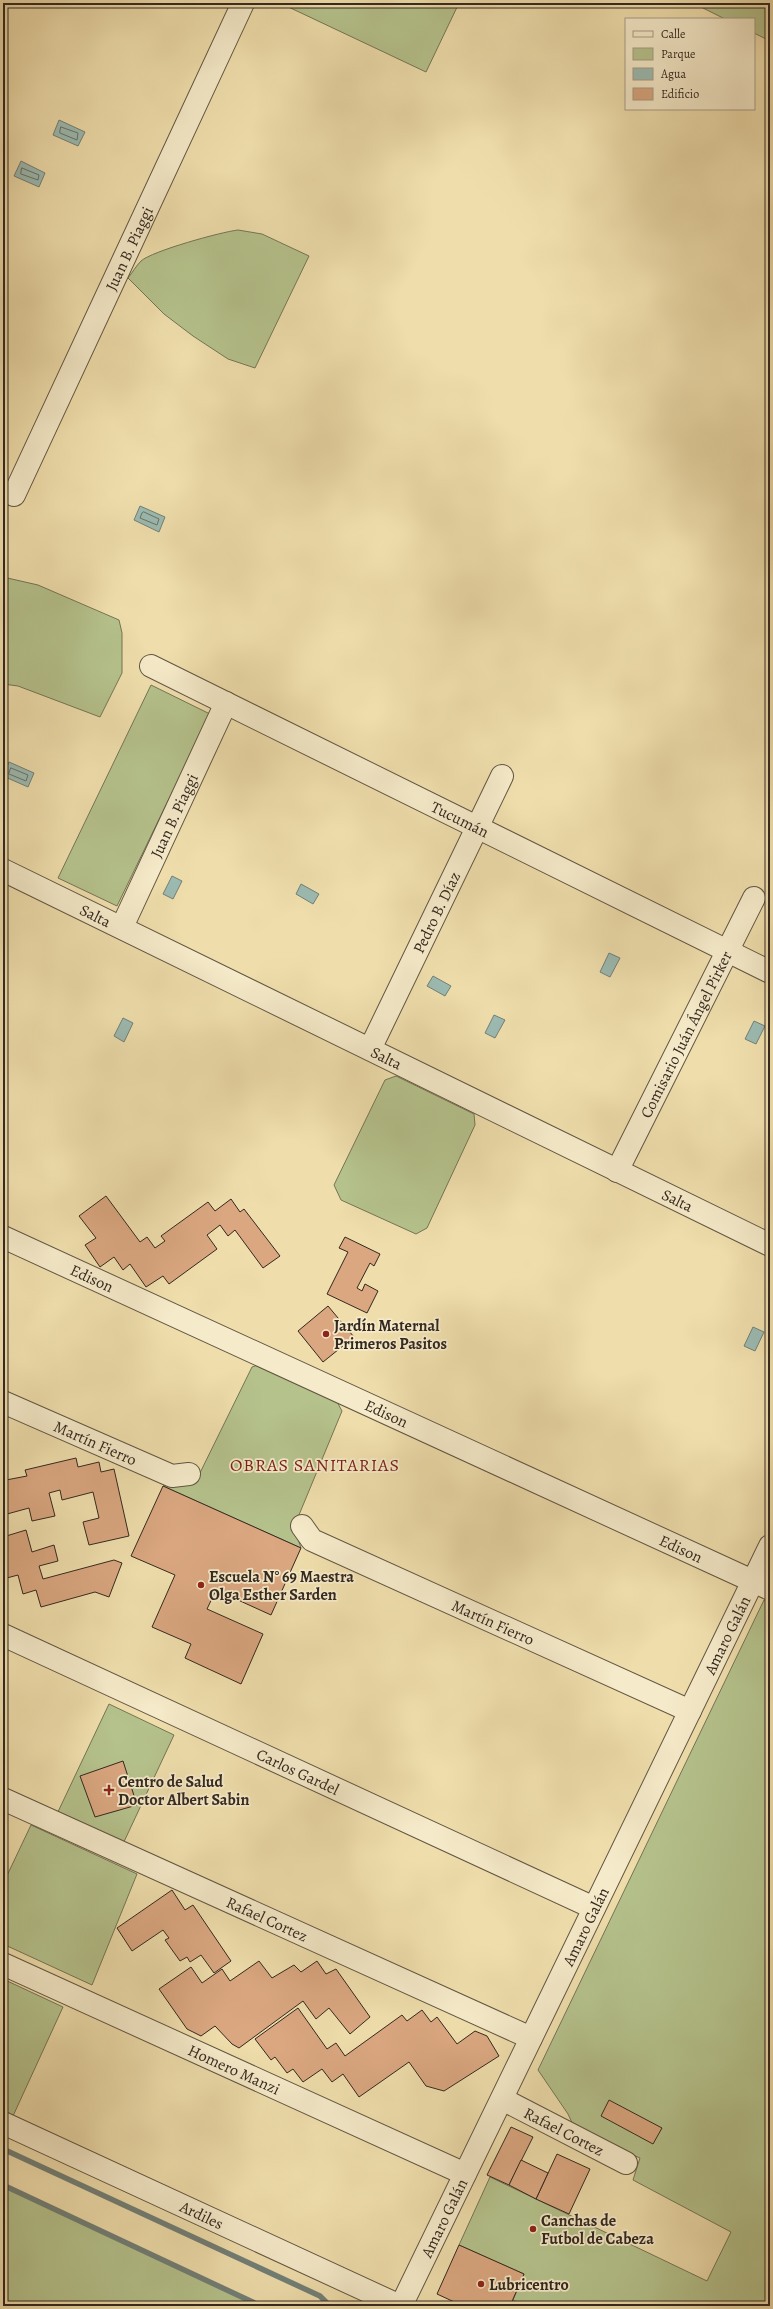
<svg xmlns="http://www.w3.org/2000/svg" width="773" height="2309" viewBox="0 0 773 2309" font-family="Alegreya,serif">
<style>
.green{fill:#b5c28c;stroke:#747556}
.water{fill:#9cbbb2;stroke:#728078}
.lines{fill:none;stroke-linecap:round;stroke-linejoin:round}
.shore{stroke:#687269;stroke-width:1}
.stream{stroke:#728078;stroke-width:5.5}
.building{fill:#daa780;stroke:#332820}
.minor-casing{stroke:#625643;stroke-width:24}
.minor{stroke:#f5eac9;stroke-width:22}
.poi-dot{fill:#8f2418;stroke:#f5eac9;stroke-width:1.5}
.labels{text-anchor:middle;stroke-width:3.5;stroke-linejoin:round;paint-order:stroke}
.street-label{font-size:16px;fill:#332820;stroke:#f5eac9}
.poi-label{font-size:16px;font-weight:bold;fill:#332820;stroke:#f5eac9;text-anchor:start}
.quarter-label{font-size:18px;letter-spacing:1px;fill:#7a1f14;stroke:#f5eac9}
</style>
<rect width="100%" height="100%" fill="#efdeac"/>
<filter id="stains"><feTurbulence type="fractalNoise" baseFrequency=".005" numOctaves="4"/><feColorMatrix values="0 0 0 0 .2 0 0 0 0 .09 0 0 0 0 .02 0 0 0 .5 -.17"/></filter>
<radialGradient id="worn" r=".72"><stop offset=".6" stop-color="#630" stop-opacity="0"/><stop offset="1" stop-color="#630" stop-opacity=".3"/></radialGradient>
<g class="green">
<polygon points="280,3 459,3 426,72"/>
<polygon points="693,3 770,3 770,41 754,33 754,19 725,19"/>
<path d="M238 230 262 234 309 256 255 368 228 359 193 336 164 314 128 278C132 273 136 266 141 261 152 251 221 232 238 230Z"/>
<polygon points="3,577 38,585 119,620 122,633 122,673 100,717 18,686 3,684"/>
<polygon points="151,685 210,714 117,906 58,878"/>
<polygon points="396,1076 474,1114 475,1125 427,1228 416,1234 341,1200 334,1185 385,1080"/>
<polygon points="260,1364 336,1400 342,1411 294,1527 301,1548 163,1486 196,1481 252,1367"/>
<polygon points="764,1600 770,1603 770,2306 525,2306 513,2300 524,2274 459,2245 490,2177 707,2281 731,2232 633,2180 640,2158 575,2129 568,2114 538,2070"/>
<polygon points="109,1704 174,1735 122,1846 56,1816"/>
<polygon points="31,1825 137,1874 92,1985 3,1944 3,1884"/>
<polygon points="3,1979 63,2007 13,2116 3,2111"/>
<polygon points="3,2185 261,2306 3,2306"/>
</g>
<g class="water">
<polygon points="59,120 85,132 78,146 53,135"/>
<polygon points="21,161 45,173 39,187 14,176"/>
<polygon points="140,506 165,517 159,532 134,520"/>
<polygon points="9,762 34,773 28,787 3,776"/>
<polygon points="172,876 182,881 173,899 163,894"/>
<polygon points="301,884 319,894 313,904 296,894"/>
<polygon points="609,953 620,958 610,977 600,972"/>
<polygon points="433,976 451,986 445,996 427,986"/>
<polygon points="494,1015 505,1020 495,1038 485,1033"/>
<polygon points="123,1018 133,1023 124,1042 114,1036"/>
<polygon points="754,1021 765,1026 756,1044 745,1039"/>
<polygon points="753,1327 764,1332 755,1351 744,1346"/>
</g>
<g class="lines">
<g class="shore">
<polygon points="61,127 78,133 77,140 60,133"/>
<polygon points="22,168 39,175 38,180 21,174"/>
<polygon points="144,512 159,519 157,525 140,518 142,513"/>
<polygon points="11,768 28,775 26,781 9,774"/>
</g>
<g class="stream">
<polyline points="3,2149 320,2296 330,2306"/>
<polyline points="3,2185 261,2306"/>
</g>
</g>
<g class="building">
<polygon points="106,1196 140,1242 147,1237 155,1248 165,1241 161,1236 208,1202 215,1211 231,1199 240,1212 244,1209 280,1256 263,1268 235,1230 228,1236 220,1225 207,1235 217,1249 169,1284 163,1276 146,1287 130,1264 123,1270 114,1257 100,1267 85,1245 96,1238 79,1216"/>
<polygon points="345,1237 380,1254 374,1266 370,1263 357,1288 362,1291 365,1284 378,1291 367,1313 327,1294 348,1252 339,1248"/>
<polygon points="328,1306 354,1337 323,1362 298,1331"/>
<polygon points="76,1458 78,1467 99,1462 101,1472 114,1469 129,1536 89,1545 83,1522 99,1518 93,1492 62,1500 60,1490 49,1493 55,1516 32,1521 29,1508 7,1514 3,1499 3,1469 6,1480 27,1476 25,1470"/>
<polygon points="163,1486 301,1548 271,1615 216,1590 207,1609 263,1634 241,1684 185,1658 191,1644 152,1627 175,1575 131,1556"/>
<polygon points="26,1530 32,1552 54,1545 58,1561 39,1566 43,1579 114,1560 122,1563 109,1597 95,1592 41,1607 36,1590 23,1594 18,1575 3,1579 3,1556 6,1556 3,1537"/>
<polygon points="123,1761 137,1805 95,1817 80,1776"/>
<polygon points="172,1890 185,1910 193,1905 231,1961 214,1973 201,1955 190,1962 187,1957 180,1961 165,1940 169,1938 163,1930 132,1951 117,1928"/>
<polygon points="259,1961 272,1978 294,1965 301,1972 317,1961 326,1974 336,1969 370,2017 350,2034 329,2008 316,2019 303,2001 239,2048 232,2044 215,2026 201,2036 187,2029 159,1989 191,1967 202,1983 222,1969 230,1981"/>
<polygon points="298,2008 327,2049 336,2043 345,2056 402,2015 407,2021 422,2010 431,2022 437,2017 457,2044 475,2031 487,2036 499,2056 444,2091 426,2086 409,2062 359,2097 343,2074 332,2082 322,2069 303,2082 293,2069 287,2073 275,2057 271,2060 255,2039"/>
<polygon points="609,2100 662,2128 653,2144 601,2116"/>
<polygon points="511,2127 533,2137 509,2185 487,2175"/>
<polygon points="557,2154 590,2169 569,2214 536,2199"/>
<polygon points="521,2160 548,2173 536,2199 509,2185"/>
<polygon points="459,2245 524,2274 510,2306 463,2306 437,2294"/>
</g>
<g class="lines">
<g class="minor-casing">
<g id="minor">
<path id="s1" d="M14 495 243 3"/>
<path id="s2" d="M151 666 770 972"/>
<path id="s3" d="M3 870 770 1245"/>
<path id="s4" d="M122 927 226 703"/>
<path id="s5" d="M370 1049 502 776"/>
<path id="s6" d="M617 1171 754 898"/>
<path id="s7" d="M3 1237 770 1589"/>
<path id="s8" d="M3 1402 172 1476 189 1474"/>
<path id="s9" d="M302 1526 312 1540 690 1711"/>
<path id="s10" d="M3 1635 594 1908"/>
<path id="s11" d="M3 1799 531 2038"/>
<path id="s12" d="M3 1964 465 2174"/>
<path id="s13" d="M502 2099 626 2163"/>
<path id="s14" d="M3 2123 400 2306"/>
<path id="s15" d="M401 2306 770 1546"/>
</g>
</g>
<use href="#minor" class="minor"/>
</g>
<g class="poi-dot">
<circle cx="326" cy="1334" r="4"/>
<circle cx="201" cy="1585" r="4"/>
<path d="M107 1784h4v4h4v4h-4v4h-4v-4h-4v-4h4z"/>
<circle cx="533" cy="2229" r="4"/>
<circle cx="481" cy="2284" r="4"/>
</g>
<g class="labels">
<g class="street-label">
<text dy="6" stroke="none"><textPath href="#s1" startOffset="272">Juan B. Piaggi</textPath></text>
<text dy="6" stroke="none"><textPath href="#s4" startOffset="123">Juan B. Piaggi</textPath></text>
<text dy="6" stroke="none"><textPath href="#s2" startOffset="345">Tucumán</textPath></text>
<text dy="6" stroke="none"><textPath href="#s5" startOffset="152">Pedro B. Díaz</textPath></text>
<text dy="6" stroke="none"><textPath href="#s3" startOffset="103">Salta</textPath></text>
<text dy="6" stroke="none"><textPath href="#s6" startOffset="153">Comisario Juán Ángel Pirker</textPath></text>
<text dy="6" stroke="none"><textPath href="#s3" startOffset="427">Salta</textPath></text>
<text dy="6" stroke="none"><textPath href="#s3" startOffset="751">Salta</textPath></text>
<text dy="6" stroke="none"><textPath href="#s7" startOffset="98">Edison</textPath></text>
<text dy="6" stroke="none"><textPath href="#s7" startOffset="422">Edison</textPath></text>
<text dy="6" stroke="none"><textPath href="#s8" startOffset="101">Martín Fierro</textPath></text>
<text dy="6" stroke="none"><textPath href="#s7" startOffset="746">Edison</textPath></text>
<text dy="6" stroke="none"><textPath href="#s9" startOffset="216">Martín Fierro</textPath></text>
<text dy="6" stroke="none"><textPath href="#s15" startOffset="746">Amaro Galán</textPath></text>
<text dy="6" stroke="none"><textPath href="#s10" startOffset="325">Carlos Gardel</textPath></text>
<text dy="6" stroke="none"><textPath href="#s11" startOffset="290">Rafael Cortez</textPath></text>
<text dy="6" stroke="none"><textPath href="#s15" startOffset="422">Amaro Galán</textPath></text>
<text dy="6" stroke="none"><textPath href="#s12" startOffset="254">Homero Manzi</textPath></text>
<text dy="6" stroke="none"><textPath href="#s13" startOffset="70">Rafael Cortez</textPath></text>
<text dy="6" stroke="none"><textPath href="#s14" startOffset="219">Ardiles</textPath></text>
<text dy="6" stroke="none"><textPath href="#s15" startOffset="98">Amaro Galán</textPath></text>
</g>
<g class="poi-label">
<text x="334" y="1331">Jardín Maternal<tspan x="334" dy="18">Primeros Pasitos</tspan></text>
<text x="209" y="1582">Escuela N° 69 Maestra<tspan x="209" dy="18">Olga Esther Sarden</tspan></text>
<text x="118" y="1787">Centro de Salud<tspan x="118" dy="18">Doctor Albert Sabin</tspan></text>
<text x="541" y="2226">Canchas de<tspan x="541" dy="18">Futbol de Cabeza</tspan></text>
<text x="489" y="2290">Lubricentro</text>
</g>
<g class="quarter-label">
<text x="315" y="1471">OBRAS SANITARIAS</text>
</g>
</g>
<rect width="773" height="2309" fill="none" stroke="#efdeac" stroke-width="16"/>
<rect x="4" y="4" width="765" height="2301" fill="none" stroke="#332820" stroke-width="2"/>
<rect x="8" y="8" width="757" height="2293" fill="none" stroke="#332820"/>
<rect x="625" y="18" width="130" height="92" fill="#f5eac9" stroke="#a79c85"/>
<rect x="633" y="31" width="20" height="6" fill="#f5eac9" stroke="#a79c85"/>
<text x="661" y="38" font-size="12" fill="#332820">Calle</text>
<rect x="633" y="48" width="20" height="12" fill="#b5c28c" stroke="#a79c85"/>
<text x="661" y="58" font-size="12" fill="#332820">Parque</text>
<rect x="633" y="68" width="20" height="12" fill="#9cbbb2" stroke="#a79c85"/>
<text x="661" y="78" font-size="12" fill="#332820">Agua</text>
<rect x="633" y="88" width="20" height="12" fill="#daa780" stroke="#a79c85"/>
<text x="661" y="98" font-size="12" fill="#332820">Edificio</text>
<rect width="100%" height="100%" filter="url(#stains)"/>
<rect width="100%" height="100%" fill="url(#worn)"/>
</svg>
